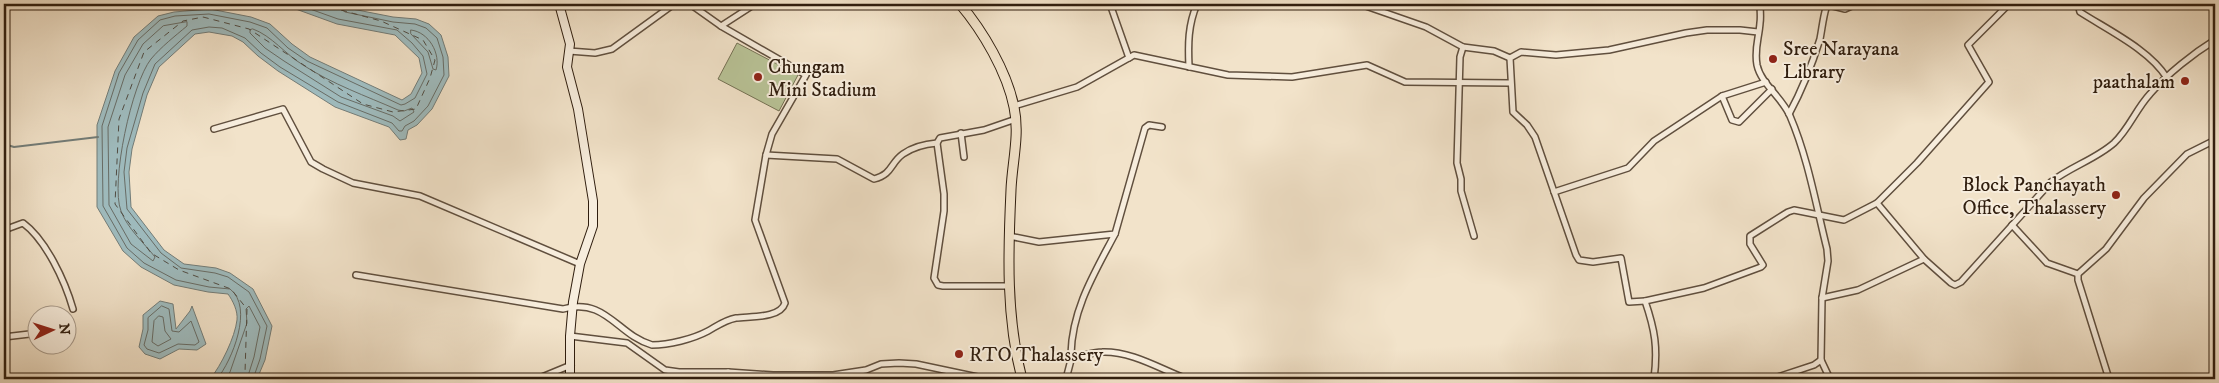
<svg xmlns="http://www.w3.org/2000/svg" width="2219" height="383" viewBox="0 0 2219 383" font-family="'IM FELL DW Pica',serif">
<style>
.green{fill:#b9c498;stroke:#747154}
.water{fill:#9fbcbf;stroke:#737d79}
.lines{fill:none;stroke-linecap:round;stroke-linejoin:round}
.shore{stroke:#686d67;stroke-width:1}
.stream{stroke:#737d79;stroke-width:2}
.ferry{stroke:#514d44;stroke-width:1;stroke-dasharray:6 5;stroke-linecap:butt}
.street-casing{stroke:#604f3e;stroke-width:8}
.secondary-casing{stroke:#301e0f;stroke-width:10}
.primary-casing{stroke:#301e0f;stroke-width:11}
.street{stroke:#f7eddd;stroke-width:5}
.secondary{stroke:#f7eddd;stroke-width:8}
.primary{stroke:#f2e3ca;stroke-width:9}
.poi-dot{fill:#8f2418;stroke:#f7eddd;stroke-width:2}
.labels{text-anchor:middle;stroke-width:4;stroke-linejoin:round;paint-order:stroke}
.poi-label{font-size:20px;fill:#301e0f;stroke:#f7eddd;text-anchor:start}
</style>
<rect width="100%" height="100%" fill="#f2e3ca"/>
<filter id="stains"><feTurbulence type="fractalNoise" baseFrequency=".004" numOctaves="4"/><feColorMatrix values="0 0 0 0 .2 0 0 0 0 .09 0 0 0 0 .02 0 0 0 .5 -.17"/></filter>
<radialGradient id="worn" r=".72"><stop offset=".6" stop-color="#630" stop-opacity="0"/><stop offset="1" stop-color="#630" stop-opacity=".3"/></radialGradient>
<polygon class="green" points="737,43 798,75 779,111 718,79"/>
<g class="water">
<path d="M282 4H342L347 8 393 17 416 19 429 24 441 35 448 57 449 76 432 109 417 125 408 130 406 139 400 140 389 127 335 107 278 71 258 56 243 42 232 36 209 32 195 34 159 67 147 95 132 149 129 172 131 207 164 250 184 264 216 268 230 273 253 289 272 326 265 360 257 379H210C221 366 235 337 237 320 238 311 233 301 228 294L208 292 174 285 141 267 123 251 97 207V125L115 71 134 37 158 16 174 12 210 9 251 17 270 24 292 44 310 57 402 100 411 94 422 73 419 58 395 35 337 24Z"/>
<polygon points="160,301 173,304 176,329 190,311 192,306 206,344 197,350 179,349 160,359 145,354 139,347 143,329 143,315"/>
</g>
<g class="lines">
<g class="shore">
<path d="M187 22V26C175 36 161 47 151 59 132 83 110 183 121 211 127 228 144 243 155 257L153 261 131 244 109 205 108 127 125 75 143 44 163 26Z"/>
<path d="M253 29C272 36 285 54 303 65 332 84 366 96 398 110L404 111 412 108 414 112 400 121 393 116 341 97 284 61 265 48 250 33V30Z"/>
<path d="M411 30C429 32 441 54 436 70L433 69 428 52 411 34Z"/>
<polygon points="162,306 169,309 172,331 179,332 191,321 199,342 195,345 178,344 159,353 147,349 144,345 148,330 148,318"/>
<polygon points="159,316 163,317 165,331 171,339 158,346 152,342 154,321"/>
<path d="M217 379C232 361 254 307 230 289L209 287 176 280 144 263 127 248 103 206 102 126 119 73 138 40 160 20 175 16 209 14 250 22 267 28 288 48 307 61 401 105 405 104 415 98 427 74 423 56 412 43 397 30 338 19 296 4"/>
<polyline points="225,379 230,372 247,323 246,309 249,306 260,327 254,357 247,379"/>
<polyline points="253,379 260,359 267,326 249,292 228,277 215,273 181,268 161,253 127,209 124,172 127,148 143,93 155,64 192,30 209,27 222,28 245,38 261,53 280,67 338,102 392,123 399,131 402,131 405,126 414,121 428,106 444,75 443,57 437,38 426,28 415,24 393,22 345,12 340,8 339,4"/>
</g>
<polyline class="stream" points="4,144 14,147 98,137"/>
<polyline class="ferry" points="240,379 245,373 247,309 231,289 179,270 151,253 115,204 119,119 144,52 183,21 203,17 249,29 363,104 393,112 416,109 430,78 435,60 423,40 381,21 319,4"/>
<g class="street-casing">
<g id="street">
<polyline points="690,4 721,26 755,4"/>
<polyline points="1110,4 1129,58"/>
<polyline points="1360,4 1426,27 1463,47 1494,51 1510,58"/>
<path d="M1760 4C1760 10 1761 17 1760 23 1759 38 1754 49 1757 65 1761 84 1782 97 1790 116 1808 158 1816 205 1827 249L1828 261 1822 298 1821 360 1830 379"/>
<path d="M2078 4 2080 12C2108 30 2150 50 2167 78"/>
<polyline points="1463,47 1460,57 1457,163 1461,179 1461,191 1474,236"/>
<polyline points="569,51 595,53 612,49 674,4"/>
<path d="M1189 67C1188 44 1188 25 1197 4"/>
<polyline points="1722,96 1732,120 1739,122 1772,89"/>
<polyline points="1014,106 1077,87 1134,55 1228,75 1292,77 1367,65 1405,82 1510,83"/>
<path d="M1789 114C1802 90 1812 65 1820 39 1822 29 1823 18 1826 8L1829 5 1845 9 1856 4"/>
<polyline points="214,129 283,109 311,162 323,169 353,183 420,196 580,264"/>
<polyline points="961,133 964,157"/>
<polyline points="937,143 944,194 944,211 934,278 938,285 943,286 1008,286"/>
<path d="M766 155 837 159 874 179C893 174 890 163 903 154 913 147 925 144 937 143L940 138 984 130 1016 119"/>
<polyline points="1554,192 1628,168 1654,141 1722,96 1766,82"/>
<polyline points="2012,225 2047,263 2078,274"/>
<path d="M4 230 23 223C46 240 65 281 73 309"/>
<path d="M1115 234C1095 272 1072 309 1071 354L1075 357C1084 356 1093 352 1102 352 1132 351 1160 369 1187 379"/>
<polyline points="1009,236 1039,242 1115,234 1145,128 1149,125 1162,127"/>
<polyline points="1924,259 1877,203 1917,163 1989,82 1968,45 2009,4"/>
<path d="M356 275 563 309C606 297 617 335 652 345 669 345 693 339 708 331 717 326 725 320 736 318 749 316 780 319 785 303L755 220 766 155 772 134 806 75 721 26"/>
<path d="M1822 298 1858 290 1924 259 1951 283 1955 285 1961 282 2051 182C2070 167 2096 159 2114 143 2129 129 2136 109 2150 94 2167 74 2194 53 2215 40"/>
<polyline points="1645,301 1629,302 1621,258 1593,262 1579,260 1576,255 1535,137 1527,125 1513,112 1510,58 1521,52 1556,55 1609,50 1686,33 1707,30 1740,30 1758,32"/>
<polyline points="570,336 627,343 665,370 679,372 728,372 773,375 833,375 866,370 881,364 899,363 916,364 987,379"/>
<polyline points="4,337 38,333"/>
<polyline points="537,379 571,365"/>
<polyline points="727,379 728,372"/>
<polyline points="995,379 1021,377"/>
<polyline points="1066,379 1072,356"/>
<path d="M1654 379C1658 348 1655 330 1645 301L1704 288 1761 267 1763 265 1750 244V236L1788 212 1794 210 1844 220 1877 203"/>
<polyline points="1772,379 1814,365 1821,360"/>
<polyline points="2109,379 2078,280 2078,274 2106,249 2144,198 2187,154 2215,140"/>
</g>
</g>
<g class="secondary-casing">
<polyline id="secondary" points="559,4 570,44 567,67 578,109 593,201 593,226 580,264 573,302 570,336 570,379"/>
</g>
<g class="primary-casing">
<path id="primary" d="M960 4C983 31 1007 72 1014 107 1020 135 1012 163 1011 190 1008 254 1006 317 1022 379"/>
</g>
<use href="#street" class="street"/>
<use href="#secondary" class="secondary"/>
<use href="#primary" class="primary"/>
</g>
<g class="poi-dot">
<circle cx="1773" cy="59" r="5"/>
<circle cx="758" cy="77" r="5"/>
<circle cx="2185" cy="81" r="5"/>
<circle cx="2116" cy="195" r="5"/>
<circle cx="959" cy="354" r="5"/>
</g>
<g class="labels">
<g class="poi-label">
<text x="1783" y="55">Sree Narayana<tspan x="1783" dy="23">Library</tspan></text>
<text x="768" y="73">Chungam<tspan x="768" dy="23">Mini Stadium</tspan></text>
<text x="2175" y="88" text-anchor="end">paathalam</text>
<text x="2106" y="191" text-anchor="end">Block Panchayath<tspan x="2106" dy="23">Office, Thalassery</tspan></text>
<text x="969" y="361">RTO Thalassery</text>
</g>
</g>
<rect width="2219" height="383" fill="none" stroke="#f2e3ca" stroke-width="20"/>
<rect x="5" y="5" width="2209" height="373" fill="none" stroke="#301e0f" stroke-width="2.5"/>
<rect x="10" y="10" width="2199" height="363" fill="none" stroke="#301e0f"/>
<g transform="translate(52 330) rotate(86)"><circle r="24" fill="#f7eddd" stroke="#a79a8b"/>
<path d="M0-4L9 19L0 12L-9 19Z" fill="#8f2418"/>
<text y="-8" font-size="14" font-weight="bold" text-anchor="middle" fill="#301e0f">N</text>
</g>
<rect width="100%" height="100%" filter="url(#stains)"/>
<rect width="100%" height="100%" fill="url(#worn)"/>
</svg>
